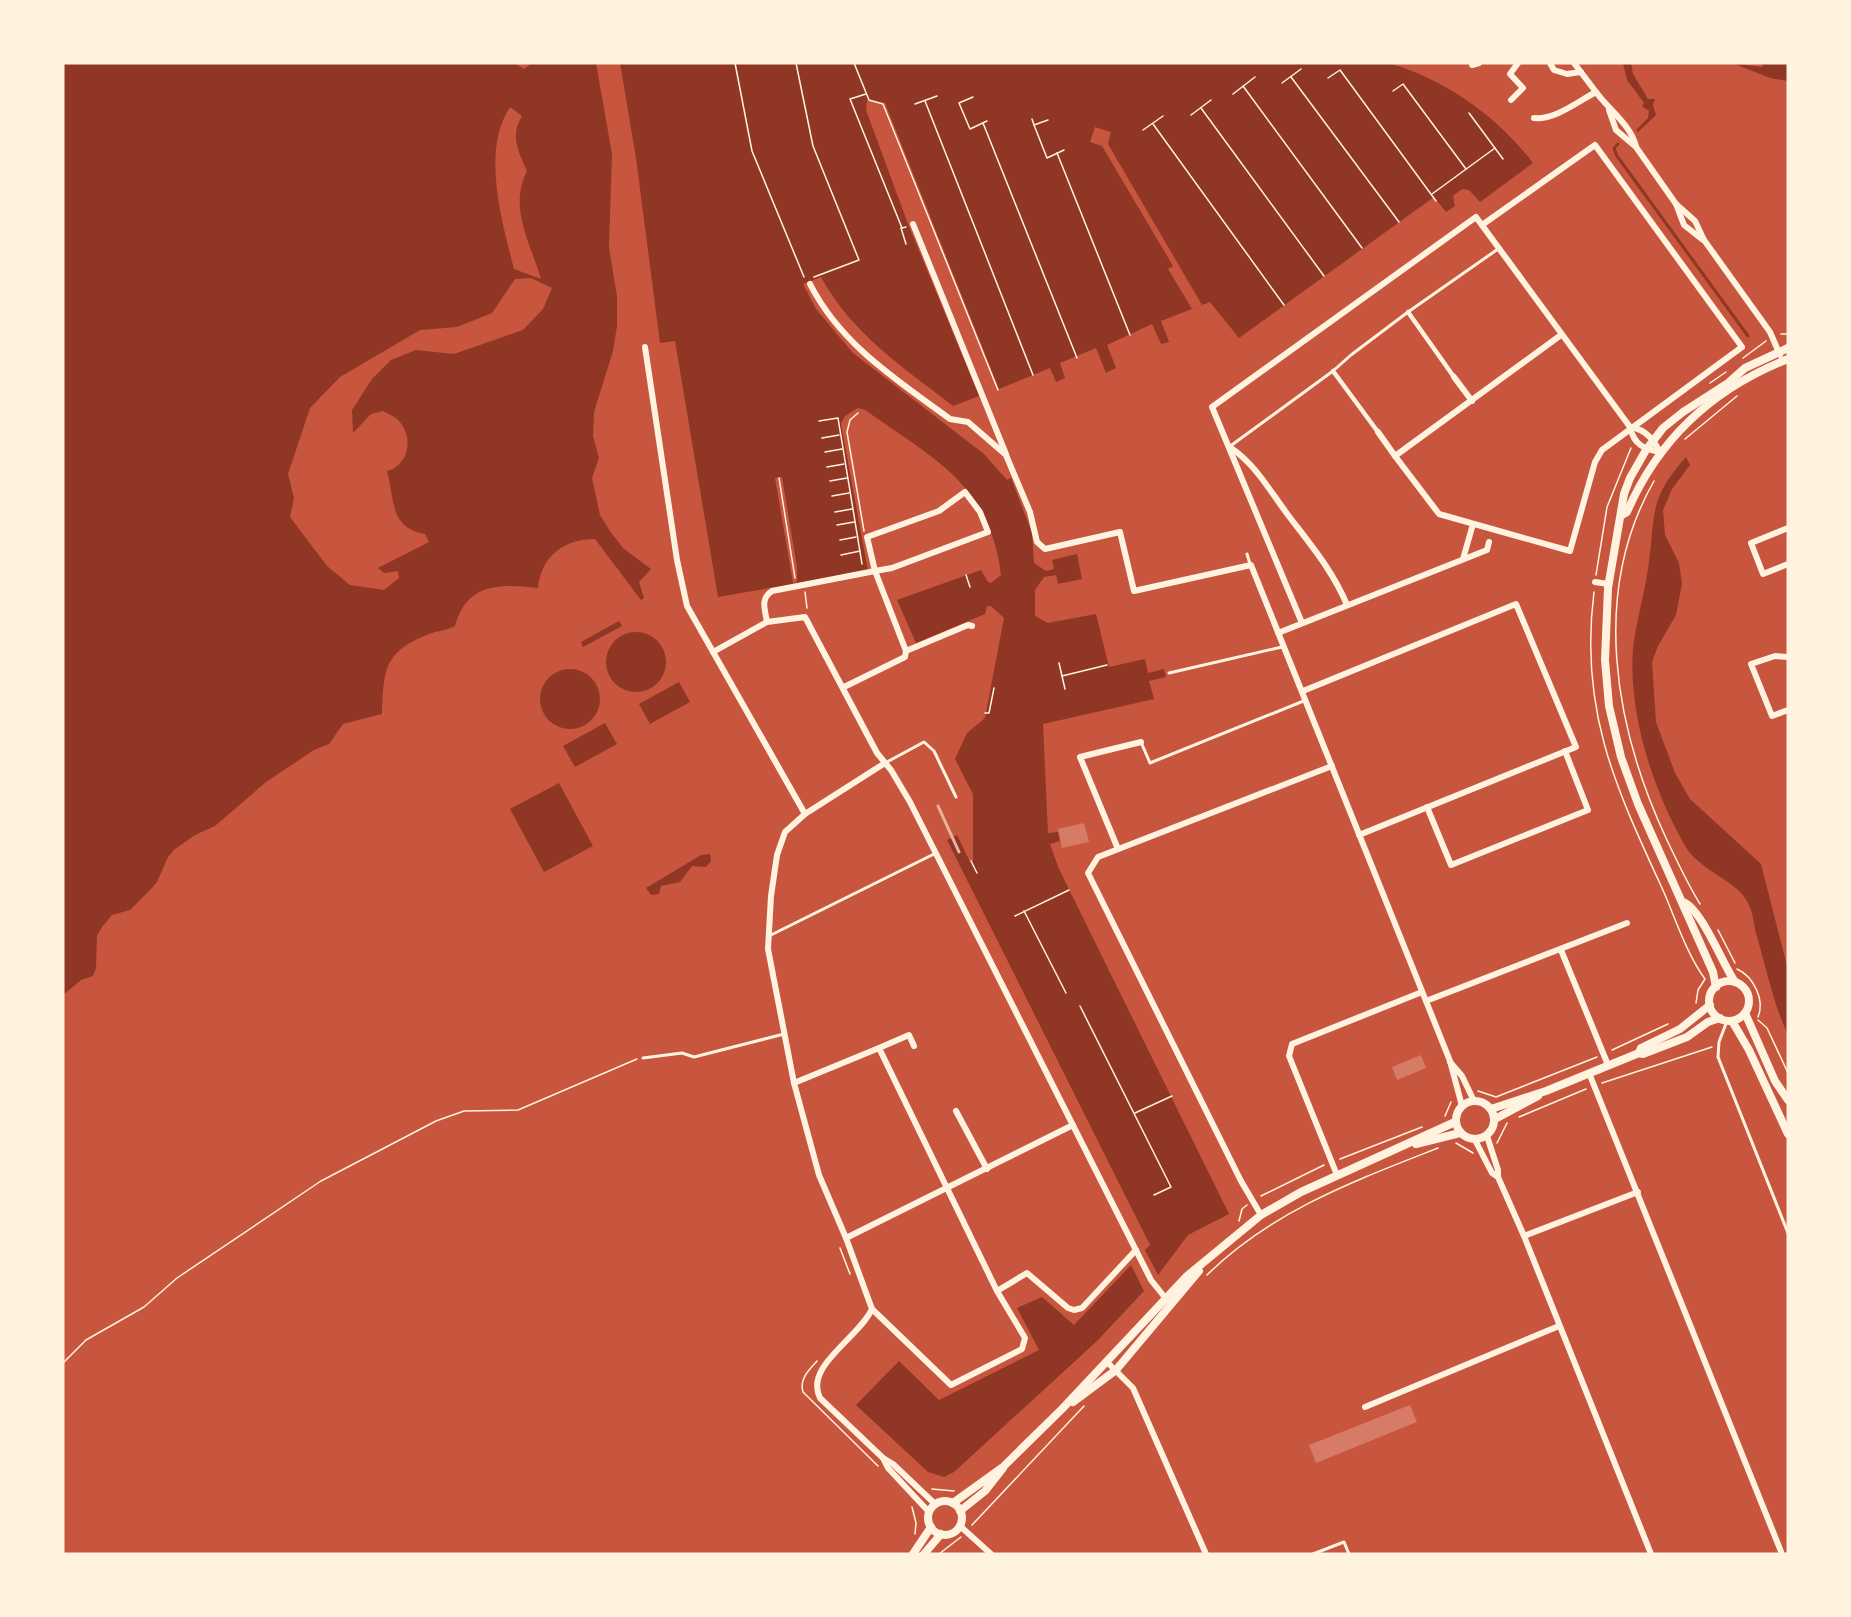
<svg xmlns="http://www.w3.org/2000/svg" width="1851" height="1617" viewBox="0 0 1851 1617" font-family="Manrope,sans-serif">
<style>
.water{fill:#8f3625;fill-rule:evenodd}
.pier{fill:#c8553d}
.lines{fill:none;stroke-linecap:round;stroke-linejoin:round}
.stream{stroke:#8f3625;stroke-width:3}
.building{fill:#d67c66}
.path{stroke:#fff3e0;stroke-width:1.5}
.service{stroke:#fff3e0;stroke-width:3}
.pedestrian{stroke:#fff3e0;stroke-width:4.5}
.minor{stroke:#fff3e0;stroke-width:6}
.tertiary{stroke:#fff3e0;stroke-width:8}
.rail{stroke:#e9b49f;stroke-width:3}
</style>
<rect width="100%" height="100%" fill="#c8553d"/>
<g class="water">
<path d="M63 63H514L524 69 532 63H596L612 154 609 248 617 296V326L613 351 594 412 593 436 599 458 592 478 600 515 610 531 623 548 651 569 639 582 644 598 641 600 595 539C563 539 541 557 538 588 501 584 467 582 455 626 448 630 437 631 429 634 383 652 384 670 382 714L343 724 329 744 314 750 266 782 215 826 195 835 175 849 168 857 157 882 151 889 130 910 112 915 102 927 97 936 96 968 93 976 81 980 63 995ZM510 107 522 116C510 136 518 151 527 171 508 208 531 244 541 279L514 269C502 222 481 151 510 107ZM531 278 552 288 543 309 523 330 454 354 416 350 391 360 372 379 352 410 353 433 371 414 383 411C388 414 396 417 399 421 414 438 409 465 387 471 395 499 389 528 425 534L429 542 378 568 384 573 398 571 399 578 384 590 350 585 327 566 290 517 294 498 288 474 310 408 340 377 420 330 457 327 492 313 515 279Z"/>
<path d="M620 63H1388C1445 79 1497 116 1533 163L1480 202 1469 190 1462 189 1453 196 1455 206 1446 212 1434 197 1239 338 1210 302 1161 321 1169 342 1161 344 1152 324 1107 345 1116 368 1106 373 1096 348 1060 363 1065 378 1056 382 1050 368 999 389 885 103 867 100 866 110 908 224 979 396 953 406C903 367 852 334 821 277L803 284 816 309 853 353 984 454 1007 480 1011 478 1032 533 1034 563 1046 571 1054 569 1052 560 1077 554 1082 579 1058 584 1056 575 1044 577 1035 590V616L1048 623 1096 614 1109 667 1145 659 1148 673 1164 669 1166 677 1149 681 1154 699 1043 724 1048 833 1058 832 1060 841 1050 844 1059 869 1229 1214 1188 1235 1158 1275 1145 1250 1150 1245 947 840 957 835 970 862 973 861V794L955 759 967 733 985 718 1004 618 991 606H987L985 614 916 643 897 600 981 570 988 582 991 583 1001 575C990 484 933 458 865 410L858 408 845 416 841 424 868 571 718 597 675 341 660 343 636 158Z"/>
<polygon points="1623,63 1631,63 1633,74 1648,99 1655,99 1653,105 1656,115 1638,132 1636,130 1648,118 1649,111 1642,106 1644,103 1627,80"/>
<polygon points="1762,63 1788,63 1788,81 1770,78 1735,64 1763,67"/>
<path d="M1686 457 1690 465 1672 489 1663 510 1665 535 1679 563 1682 584 1676 615 1658 646 1652 662 1656 722 1675 773 1690 799 1761 864 1788 970V1035C1774 1005 1767 972 1758 940 1754 929 1754 916 1749 905 1738 879 1700 873 1684 844 1653 789 1628 714 1633 649 1636 622 1644 596 1648 569 1656 516 1647 501 1686 457Z"/>
<polygon points="619,621 622,626 583,647 581,642"/>
<circle cx="636" cy="662" r="30"/>
<circle cx="570" cy="699" r="30"/>
<polygon points="679,682 690,702 650,724 639,704"/>
<polygon points="605,723 617,744 575,767 563,746"/>
<polygon points="559,783 593,846 544,872 510,809"/>
<polygon points="710,854 711,861 706,867 692,866 680,882 661,886 659,894 651,895 646,888 701,855"/>
<polygon points="1131,1265 1144,1291 1097,1341 954,1472 944,1477 928,1472 856,1405 899,1361 939,1400 1039,1350 1017,1308 1042,1297 1074,1325"/>
</g>
<g class="pier">
<polygon points="1095,127 1111,132 1108,144 1202,305 1192,309 1168,269 1173,266 1102,146 1090,142"/>
<polygon points="782,477 797,567 797,582 793,583 775,478"/>
</g>
<g class="lines">
<polyline class="stream" points="1618,144 1614,148 1617,156 1748,336"/>
</g>
<g class="building">
<polygon points="1084,823 1089,842 1062,848 1058,829"/>
<polygon points="1421,1055 1426,1068 1397,1080 1392,1067"/>
<polygon points="1410,1405 1417,1422 1316,1463 1309,1445"/>
</g>
<g class="lines">
<g class="path">
<polyline points="735,63 752,151 804,277"/>
<polyline points="796,63 813,146 859,260 814,277"/>
<polyline points="854,63 869,100 883,104 998,390"/>
<polyline points="1291,77 1399,222"/>
<polyline points="1328,78 1340,70 1436,201"/>
<polyline points="1282,83 1301,69"/>
<polyline points="1243,86 1362,248"/>
<polyline points="1393,91 1403,84 1466,169"/>
<polyline points="866,94 850,99 902,228 906,227"/>
<polyline points="1233,94 1255,77"/>
<polyline points="973,97 959,103 970,129 987,121"/>
<polyline points="925,101 1033,375"/>
<polyline points="915,104 937,96"/>
<polyline points="1201,108 1324,276"/>
<polyline points="1469,113 1503,159"/>
<polyline points="1191,115 1211,100"/>
<polyline points="1032,119 1034,125 1048,120"/>
<polyline points="983,123 1077,358"/>
<polyline points="1153,124 1284,305"/>
<polyline points="1034,125 1047,158 1064,150"/>
<polyline points="1143,130 1163,116"/>
<polyline points="1057,153 1130,335"/>
<polyline points="1432,194 1495,148"/>
<polyline points="901,228 906,244"/>
<polyline points="1781,334 1788,334"/>
<polyline points="1743,358 1766,341"/>
<polyline points="1710,383 1726,372"/>
<polyline points="858,413 850,420 847,432 864,531"/>
<polyline points="819,421 838,418 862,564"/>
<polyline points="822,438 839,435"/>
<polyline points="1685,439 1737,396"/>
<polyline points="825,452 842,449"/>
<polyline points="827,467 844,464"/>
<polyline points="779,478 795,578"/>
<polyline points="830,481 847,478"/>
<path d="M1654 481C1590 593 1615 728 1666 838 1677 861 1687 883 1700 904"/>
<polyline points="832,496 849,493"/>
<polyline points="835,512 852,509"/>
<polyline points="837,525 854,522"/>
<polyline points="840,540 856,537"/>
<polyline points="841,555 860,551"/>
<polyline points="966,575 970,587"/>
<polyline points="1596,575 1607,507 1631,448"/>
<polyline points="805,592 807,608"/>
<path d="M1594 592C1579 709 1615 786 1662 888 1675 917 1686 953 1705 979L1698 990 1696 1003"/>
<polyline points="1059,663 1065,689"/>
<polyline points="1062,676 1107,665"/>
<polyline points="985,713 989,713 994,688"/>
<polyline points="971,861 977,873"/>
<polyline points="1024,911 1066,993"/>
<polyline points="1015,916 1069,890"/>
<polyline points="1718,930 1735,963"/>
<path d="M1737 969C1754 977 1765 1000 1758 1017"/>
<polyline points="1080,1006 1171,1187 1154,1195"/>
<polyline points="1758,1020 1767,1028 1788,1073"/>
<polyline points="1612,1050 1668,1024"/>
<polyline points="1602,1083 1712,1047"/>
<polyline points="1478,1091 1496,1097 1597,1057"/>
<polyline points="1135,1113 1172,1096"/>
<polyline points="1445,1116 1451,1102"/>
<polyline points="1519,1117 1586,1089"/>
<polyline points="1456,1143 1473,1153"/>
<polyline points="1497,1143 1507,1123"/>
<polyline points="1340,1159 1422,1127"/>
<polyline points="1261,1196 1324,1165"/>
<polyline points="1239,1221 1242,1209 1247,1205"/>
<polyline points="840,1248 850,1274"/>
<path d="M1207 1275C1272 1211 1354 1181 1438 1148"/>
<path d="M817 1361C809 1370 799 1379 803 1392L878 1466"/>
<polyline points="63,1363 86,1340 144,1307 177,1278 321,1181 436,1121 464,1111 518,1110 637,1059"/>
<polyline points="932,1489 954,1491"/>
<polyline points="912,1507 916,1523 915,1534"/>
<polyline points="972,1525 1084,1406"/>
<polyline points="939,1554 961,1537"/>
</g>
<g class="service">
<polyline points="1229,447 1333,371 1351,355 1408,312 1498,249"/>
<polyline points="1247,554 1250,564"/>
<polyline points="1169,673 1282,647"/>
<polyline points="1141,742 1150,763 1306,700"/>
<polyline points="885,763 924,742 934,751 956,797"/>
<polyline points="771,935 936,853"/>
<polyline points="1727,1021 1719,1042 1718,1057 1788,1233"/>
<polyline points="643,1058 682,1053 694,1057 784,1034"/>
<polyline points="1313,1554 1344,1542 1349,1554"/>
</g>
<g class="pedestrian">
<polyline points="1408,312 1454,377"/>
<polyline points="1333,371 1378,432"/>
</g>
<g class="minor">
<polyline points="1550,63 1554,70 1567,74 1581,72"/>
<polyline points="1472,65 1479,63"/>
<path d="M1596 92C1609 110 1630 124 1636 146"/>
<polyline points="1511,100 1523,88 1510,74 1518,63"/>
<polyline points="1609,110 1616,130 1636,147 1676,204 1684,225 1703,240"/>
<path d="M1534 118C1555 120 1577 102 1596 92L1574 63"/>
<polyline points="1676,204 1695,221 1704,240 1770,332 1780,355"/>
<polyline points="913,224 1006,454"/>
<polyline points="1482,225 1595,145 1742,347 1602,450 1595,462 1570,551 1439,514 1395,456 1561,335"/>
<path d="M810 284C841 345 897 380 950 419L968 422 1006 455 1030 512 1037 542 1045 549 1120 532 1134 591 1251 565 1426 1001 1450 1061 1462 1106"/>
<polyline points="645,347 677,560 687,606 805,814"/>
<polyline points="1454,377 1472,401"/>
<path d="M1631 427C1646 430 1653 439 1660 452"/>
<polyline points="1378,432 1395,456"/>
<path d="M1231 448C1255 464 1270 491 1288 515 1310 544 1333 571 1347 605"/>
<polygon points="965,492 980,512 988,532 892,568 875,571 867,537 939,511"/>
<polyline points="1788,528 1751,543 1763,574 1788,564"/>
<polyline points="1463,559 1473,524"/>
<polyline points="1595,582 1608,584"/>
<path d="M767 622C765 609 760 599 772 591L875 571 906 651"/>
<path d="M1302 623 1212 407 1476 217 1630 427C1634 445 1644 449 1660 452"/>
<polyline points="1278,633 1487,550 1489,542"/>
<polyline points="713,652 767,622 805,617 877,753 891,770 910,802 1151,1280 1167,1300"/>
<polyline points="1788,657 1775,656 1751,664 1772,716 1788,710"/>
<polyline points="844,687 905,657 906,651 968,625 972,626"/>
<polyline points="1303,691 1516,604 1576,747 1359,835"/>
<path d="M885 763 805 814 785 832 777 855 771 896 768 949 794 1083 819 1175 846 1238 872 1309C858 1339 804 1366 820 1398L883 1458 888 1468 929 1512"/>
<polyline points="1427,807 1451,865 1588,810 1565,751"/>
<polyline points="1118,849 1080,757 1141,742"/>
<polyline points="1561,950 1608,1065"/>
<polyline points="1426,1001 1627,923"/>
<polyline points="879,1048 909,1035 914,1046"/>
<polyline points="1450,1062 1462,1076 1474,1101"/>
<polyline points="1589,1073 1782,1554"/>
<polyline points="794,1083 879,1048 997,1291 1025,1338 1022,1349 951,1385 872,1309"/>
<polyline points="956,1111 987,1169"/>
<polyline points="1487,1136 1498,1170 1498,1177 1524,1236 1651,1554"/>
<polyline points="1475,1140 1492,1173 1498,1177"/>
<polyline points="1337,1175 1289,1056 1292,1044 1422,992"/>
<polyline points="1261,1215 1241,1181 1088,873 1098,857 1332,766"/>
<polyline points="1524,1236 1638,1192"/>
<polyline points="846,1238 1073,1125"/>
<polyline points="997,1291 1027,1273 1068,1308 1074,1310 1082,1308 1136,1250"/>
<polyline points="1106,1361 1133,1388 1206,1554"/>
<polyline points="1365,1407 1559,1326"/>
<polyline points="883,1458 893,1464 935,1504"/>
<polyline points="960,1526 991,1554"/>
</g>
<g class="tertiary">
<path d="M1622 515 1627 512C1659 438 1714 388 1788 359"/>
<path d="M1683 902C1701 908 1723 965 1735 982"/>
<circle cx="1729" cy="1001" r="20"/>
<polyline points="1716,987 1713,972 1638,804 1621,757 1609,706 1605,660 1608,588 1624,494 1630,478 1646,450 1663,428 1683,412 1728,383 1745,368 1788,348"/>
<polyline points="1745,1013 1775,1081 1788,1100"/>
<polyline points="1732,1021 1749,1050 1788,1134"/>
<polyline points="1639,1053 1641,1048 1680,1029 1710,1005"/>
<circle cx="1475" cy="1120" r="19"/>
<polyline points="1491,1109 1546,1091 1639,1053 1643,1054 1687,1037 1708,1022 1720,1018"/>
<polyline points="1495,1119 1538,1096"/>
<polyline points="1416,1144 1460,1133"/>
<polyline points="1073,1402 1116,1370 1199,1271"/>
<circle cx="945" cy="1518" r="17"/>
<polyline points="953,1503 1003,1467 1062,1409 1187,1276 1261,1215 1301,1192 1455,1122"/>
<polyline points="960,1511 985,1491 1003,1468"/>
<polyline points="913,1554 931,1527"/>
<polyline points="924,1554 941,1534"/>
</g>
<polyline class="rail" points="938,806 959,852"/>
</g>
<rect width="1851" height="1617" fill="none" stroke="#fff3e0" stroke-width="129"/>
</svg>
